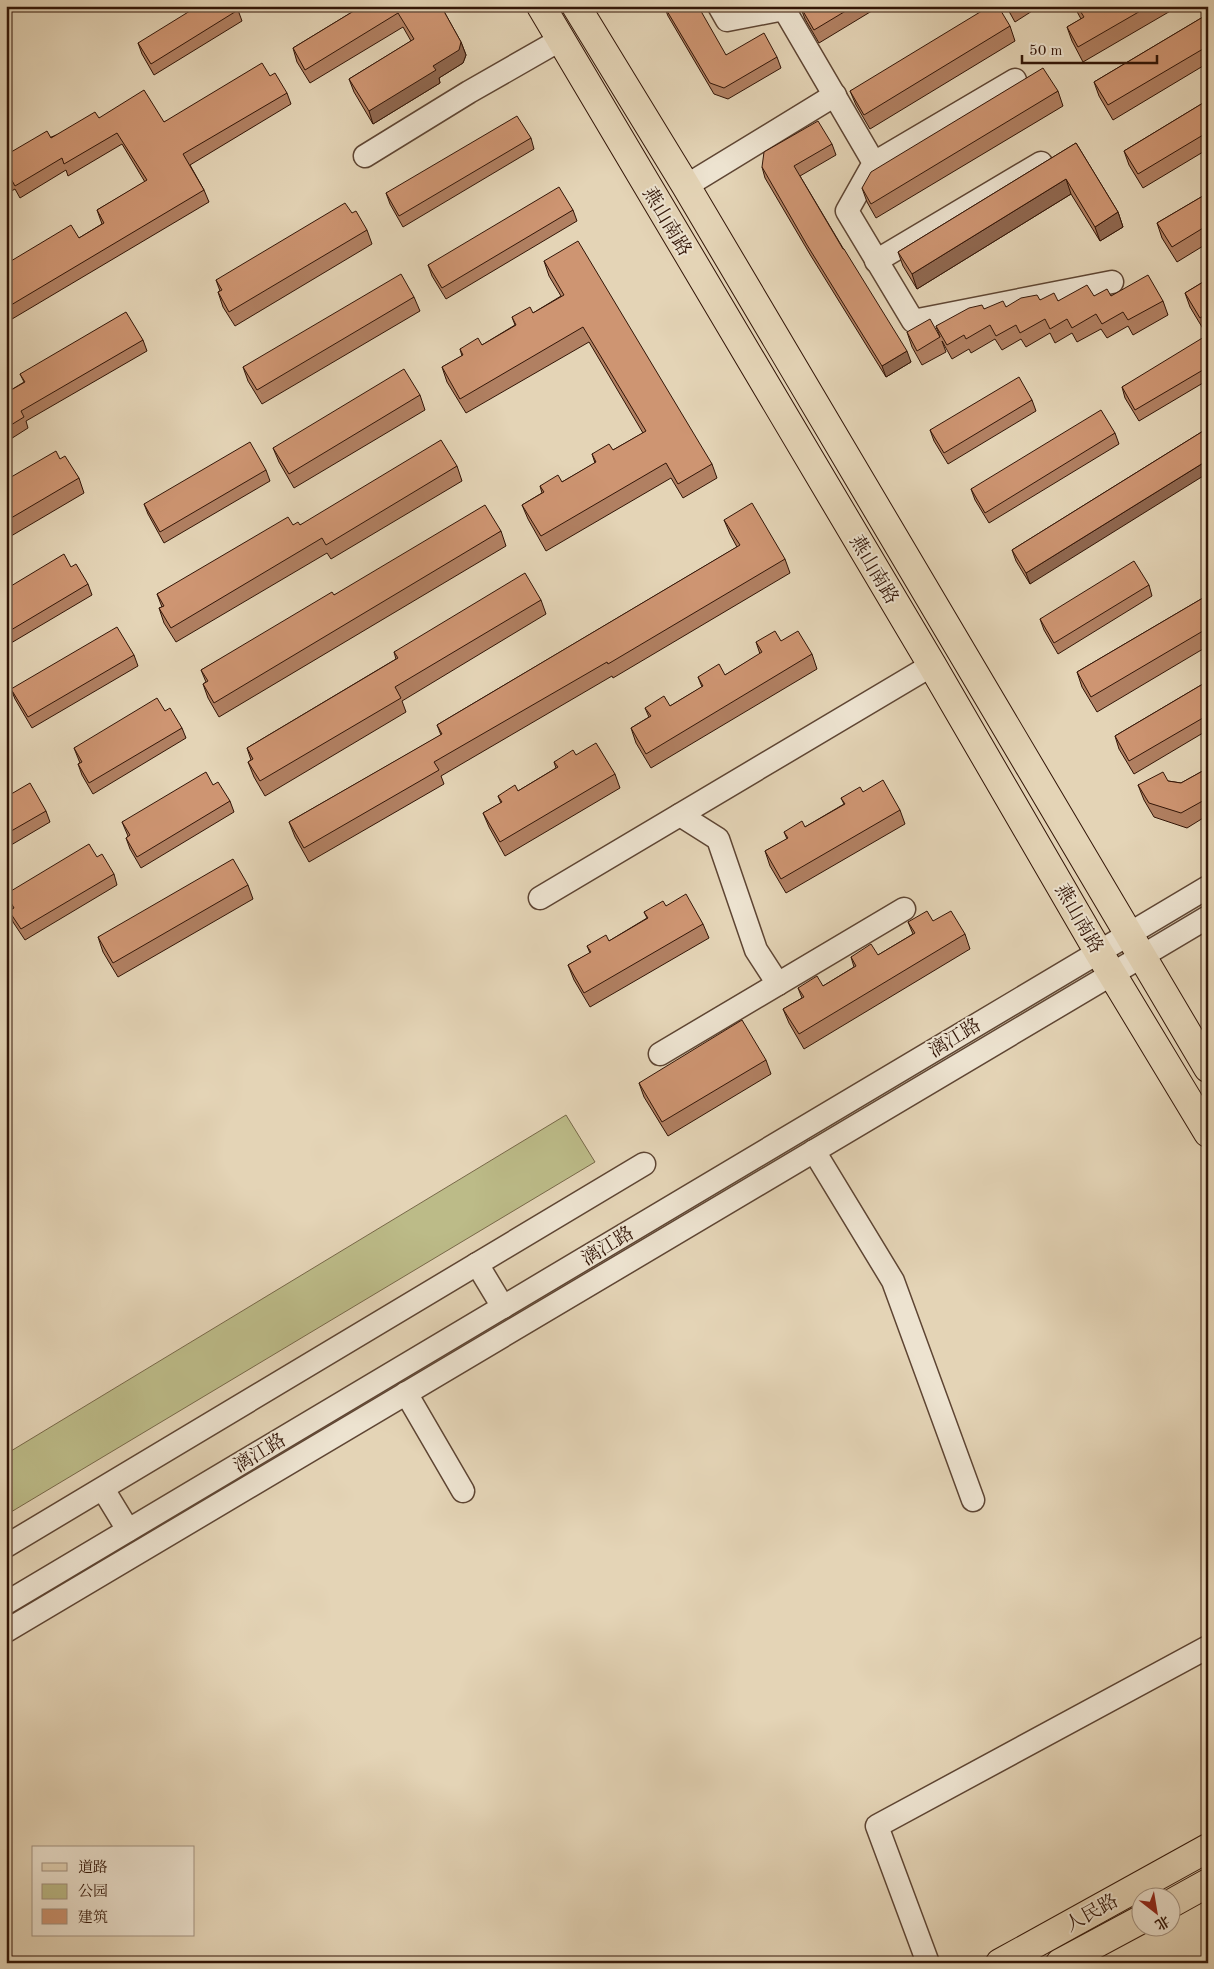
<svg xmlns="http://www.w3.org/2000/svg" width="1214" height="1969" viewBox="0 0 1214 1969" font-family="'Old Standard TT','Noto Serif SC',serif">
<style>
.green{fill:#bcbb88;stroke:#776848}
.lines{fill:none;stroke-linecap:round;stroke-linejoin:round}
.minor-casing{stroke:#5e4533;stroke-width:25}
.major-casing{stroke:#321507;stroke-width:30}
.minor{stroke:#ede3d0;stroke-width:22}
.major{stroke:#e4d4b6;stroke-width:28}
.wall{fill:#b18062;stroke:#321507}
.shaded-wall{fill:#906850;stroke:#321507}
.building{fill:#ce9572;stroke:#321507}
.labels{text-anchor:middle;stroke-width:4;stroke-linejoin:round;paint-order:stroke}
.street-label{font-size:19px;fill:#321507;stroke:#ede3d0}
</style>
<rect width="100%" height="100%" fill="#e4d4b6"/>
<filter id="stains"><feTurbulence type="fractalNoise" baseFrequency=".004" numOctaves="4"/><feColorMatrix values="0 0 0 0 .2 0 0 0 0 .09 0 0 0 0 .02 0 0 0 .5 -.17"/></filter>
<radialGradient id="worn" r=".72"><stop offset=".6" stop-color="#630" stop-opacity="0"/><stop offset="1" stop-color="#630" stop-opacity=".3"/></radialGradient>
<polygon class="green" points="566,1115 595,1162 6,1515 6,1454"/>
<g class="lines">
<g class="minor-casing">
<g id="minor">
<polyline points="719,6 727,20 784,9 874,163 847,211 913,321 1112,282"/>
<polyline points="365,156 469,92 560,40"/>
<polyline points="874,163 1015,80"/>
<polyline points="686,186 835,95"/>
<polyline points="876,261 1041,163"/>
<polyline points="680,815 718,839 756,950 778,984"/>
<polyline points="540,898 932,665"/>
<polyline points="660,1054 904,909"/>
<polyline points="814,1151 893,1281 973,1500"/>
<polyline points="477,1264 503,1307"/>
<polyline points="406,1393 463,1491"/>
<polyline points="103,1489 128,1530"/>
<polyline points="6,1546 644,1164"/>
<polyline points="6,1603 1208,887"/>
<polyline points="6,1631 1208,917"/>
<polyline points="928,1963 877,1826 1208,1647"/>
</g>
</g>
<g class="major-casing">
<g id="major">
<polyline points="541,6 932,665 1098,951 1208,1133"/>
<polyline points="576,6 686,186 1208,1068"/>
<polyline points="1172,1903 1208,1883"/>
<polyline points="1000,1963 1208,1848"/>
<polyline points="1060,1963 1142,1919"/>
</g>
</g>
<use href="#minor" class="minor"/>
<use href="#major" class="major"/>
</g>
<g class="wall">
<polygon points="362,6 441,6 461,42 466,55 463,63 439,78 440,83 373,124 354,92 349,79 411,41 403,27 310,83 297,62 293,48"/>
<polygon points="664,6 726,55 777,57 781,68 728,99 714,94 668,16"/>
<polygon points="800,6 880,6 819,43 805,19"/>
<polygon points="1006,6 1040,6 1015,22"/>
<polygon points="1074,6 1179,6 1083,62 1072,41 1067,27 1081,19"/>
<polygon points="238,10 242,21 154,75 142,54 138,43"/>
<polygon points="1208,14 1208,63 1113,120 1099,96 1094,82"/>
<polygon points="1010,26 1015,41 870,129 856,105 850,91"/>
<polygon points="270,76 287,93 291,104 190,165 204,190 209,202 7,322 6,264 79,238 102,224 97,210 145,182 122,144 68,176 66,170 20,198 15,189 6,194 6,155 99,118 164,122"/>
<polygon points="1058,91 1063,106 876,218 867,202 862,188"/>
<polygon points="1208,100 1208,149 1143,188 1129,165 1124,151"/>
<polygon points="531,138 534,149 403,227 390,204 386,193"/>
<polygon points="1076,143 1118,212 1123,227 1100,241 1071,194 917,289 903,266 898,252"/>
<polygon points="832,144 836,155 800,176 911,362 886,377 811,256 765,178 762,167"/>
<polygon points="1208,193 1208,243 1177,262 1162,238 1157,223"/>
<polygon points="573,210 577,221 446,299 432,276 428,265"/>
<polygon points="367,230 372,244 235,326 223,307 218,292 220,291 216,280"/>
<polygon points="544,261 712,464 717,478 683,498 671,478 546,551 528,519 522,505 542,493 540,486 562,482 595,463 592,454 613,450 643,433 589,342 466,413 447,382 442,367 462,356 460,349 482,345 515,325 512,317 533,313 561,296 549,276"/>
<polygon points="1208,279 1208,331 1205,332 1190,307 1185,293"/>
<polygon points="1094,296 1111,296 1163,301 1168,315 1133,335 1128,326 1107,338 1101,329 1077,342 1072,333 1055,343 1050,333 1026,347 1021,339 1002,350 995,339 971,353 969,349 952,359 942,341 946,352 922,365 912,347 907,332 940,337 936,326 984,309 1006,307 1040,300 1058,301"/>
<polygon points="414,297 420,311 262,404 248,381 243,367"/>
<polygon points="143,340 147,351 26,421 28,428 6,442 6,393 24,382 20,374"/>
<polygon points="1208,343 1208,380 1139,421 1125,398 1122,387"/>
<polygon points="420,395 425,410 294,488 279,462 273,448"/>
<polygon points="1032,400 1036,411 948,464 934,441 930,430"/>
<polygon points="1208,428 1030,584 1016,561 1012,550"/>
<polygon points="1115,433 1119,444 989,523 975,500 971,489"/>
<polygon points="60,459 79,478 84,493 6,539 6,480"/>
<polygon points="457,466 462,481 331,559 327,553 176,642 164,623 159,608 162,607 157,594 293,525 300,525"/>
<polygon points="266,470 270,481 164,543 148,514 144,504"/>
<polygon points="724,520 785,559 790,573 613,678 612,676 441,776 444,784 309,862 295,837 289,822 441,735 437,725 737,547 730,534"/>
<polygon points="501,531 506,546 219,717 208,698 203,684 206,682 201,670 334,595"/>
<polygon points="71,567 88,584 92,595 6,646 6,589"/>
<polygon points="1149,585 1152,596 1058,654 1044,630 1040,619"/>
<polygon points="1208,595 1208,646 1097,712 1082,687 1077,672"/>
<polygon points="541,600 546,614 402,701 406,712 265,796 254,777 248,762 251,760 247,748 396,659 394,652"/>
<polygon points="781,641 812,654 817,669 651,768 636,743 631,728 649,717 645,708 670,706 702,687 698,677 725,675 760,654 756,642"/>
<polygon points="134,655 138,666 32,728 15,699 11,689"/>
<polygon points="1208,681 1208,730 1134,774 1119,749 1115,736"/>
<polygon points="165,711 182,728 186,738 93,794 82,775 78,764 80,763 74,748"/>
<polygon points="576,755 615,774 620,788 505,856 489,827 483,813 501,803 498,796 518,791 556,768 554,762"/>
<polygon points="1208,768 1208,815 1187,828 1154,817 1144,800 1138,785 1168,781 1181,783"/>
<polygon points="213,785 230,801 234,812 141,868 130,849 126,838 128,836 122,822"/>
<polygon points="863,792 900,810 905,824 786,893 770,866 765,851 787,839 784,832 805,827 844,804 841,798"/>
<polygon points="6,797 46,811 50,822 6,848"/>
<polygon points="114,874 117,885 25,940 13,922 9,911 12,909 6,896"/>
<polygon points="248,885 253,899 118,977 103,952 98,937"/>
<polygon points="666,906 703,924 709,938 590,1007 574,980 568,965 590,953 587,946 609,941 647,918 644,912"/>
<polygon points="933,921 965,934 970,949 804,1049 789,1023 783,1009 802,998 798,988 823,986 854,967 851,957 878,955 913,934 908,922"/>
<polygon points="766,1060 771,1074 668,1136 644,1097 639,1083"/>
</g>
<g class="shaded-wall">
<polygon points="461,42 466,55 463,63 439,78 440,83 373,124 369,111 433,66"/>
<polygon points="1066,179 1071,194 917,289 912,274"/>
<polygon points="1118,212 1123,227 1100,241 1095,227"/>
<polygon points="907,351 911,362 886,377 882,366"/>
<polygon points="1208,460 1208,473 1030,584 1026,573"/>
</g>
<g class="building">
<polygon points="198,6 236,6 238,10 151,64 138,43"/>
<polygon points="362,6 441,6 461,42 459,50 433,66 436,70 369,111 349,79 414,39 398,13 305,70 293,48"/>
<polygon points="664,6 698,6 726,55 764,33 777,57 724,88 710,83"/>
<polygon points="800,6 854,6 814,30"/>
<polygon points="990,6 998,6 1010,26 864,115 850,91"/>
<polygon points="1077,6 1149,6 1078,47 1067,27 1084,17"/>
<polygon points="1208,14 1208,46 1108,105 1094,82"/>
<polygon points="262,63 270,76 275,73 287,93 183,154 204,190 6,308 6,264 71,225 79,238 104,223 97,210 147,180 117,133 64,164 62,158 15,186 10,177 6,180 6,155 47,131 51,138 95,112 99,118 144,90 164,122"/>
<polygon points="1043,68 1058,91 871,204 862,188 871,172"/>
<polygon points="1208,100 1208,132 1138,174 1124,151"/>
<polygon points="517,116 531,138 399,216 386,193"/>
<polygon points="818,121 832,144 794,166 843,249 844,249 907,351 882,366 807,245 762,167 764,152"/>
<polygon points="1076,143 1118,212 1095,227 1066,179 912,274 898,252"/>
<polygon points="559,187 573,210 442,288 428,265"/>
<polygon points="1208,193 1208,225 1172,247 1157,223"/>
<polygon points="345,203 352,213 356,211 367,230 229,312 218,292 222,290 216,280"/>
<polygon points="578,241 712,464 678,484 666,463 541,536 522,505 544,492 540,486 558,475 562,482 596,462 592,454 609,444 613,450 646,431 583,327 460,399 442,367 463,355 460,349 478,338 482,345 516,325 512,317 530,307 533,313 564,295 544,261"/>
<polygon points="401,274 414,297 257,390 243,367"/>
<polygon points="1148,275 1163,301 1128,320 1123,312 1102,324 1096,314 1072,328 1067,319 1050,329 1045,319 1020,333 1016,325 996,336 990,325 966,339 964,335 947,345 936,326 969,308 982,305 984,309 1003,301 1006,307 1021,298 1037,295 1040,300 1054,293 1058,301 1087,285 1094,296 1107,289 1111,296"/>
<polygon points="1208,279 1208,313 1200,318 1185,293"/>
<polygon points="126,312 143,340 21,411 24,417 6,428 6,393 25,382 20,374"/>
<polygon points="930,319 940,337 917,351 907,332"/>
<polygon points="1204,337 1208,343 1208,367 1135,410 1122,387"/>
<polygon points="404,369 420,395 289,474 273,448"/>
<polygon points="1019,377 1032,400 944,453 930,430"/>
<polygon points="1101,410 1115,433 985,513 971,489"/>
<polygon points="1208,428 1208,460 1026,573 1012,550"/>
<polygon points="441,440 457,466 326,545 322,538 171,628 159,608 164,606 157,594 288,517 293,525 298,522 300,525"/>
<polygon points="250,442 266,470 160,532 144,504"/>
<polygon points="56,451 60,459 65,456 79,478 6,521 6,480"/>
<polygon points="752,503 785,559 608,664 607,662 434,762 439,770 304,848 289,822 442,734 437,725 740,545 724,520"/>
<polygon points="485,505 501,531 214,703 203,684 208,681 201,670 332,592 334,595"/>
<polygon points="64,554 71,567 76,564 88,584 6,633 6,589"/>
<polygon points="1134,561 1149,585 1054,643 1040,619"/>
<polygon points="525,573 541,600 395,687 401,698 260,781 248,762 253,759 247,748 398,658 394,652"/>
<polygon points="1208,595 1208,628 1091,697 1077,672"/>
<polygon points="117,627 134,655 28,717 11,689"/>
<polygon points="775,631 781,641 798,631 812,654 646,754 631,728 651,716 645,708 664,696 670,706 703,686 698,677 719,664 725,675 762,652 756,642"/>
<polygon points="1208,681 1208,715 1129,761 1115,736"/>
<polygon points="157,698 165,711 170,708 182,728 89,783 78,764 82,762 74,748"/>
<polygon points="596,743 615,774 500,842 483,813 502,802 498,796 515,785 518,791 558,767 554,762 573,750 576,755"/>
<polygon points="1208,768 1208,798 1181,813 1149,803 1138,785 1163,772 1168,781 1181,783"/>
<polygon points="206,772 213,785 218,782 230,801 137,857 126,838 130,835 122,822"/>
<polygon points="883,780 900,810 781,879 765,851 788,838 784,832 802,821 805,827 845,804 841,798 860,787 863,792"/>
<polygon points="30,783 46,811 6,834 6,797"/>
<polygon points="89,844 97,857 102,854 114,874 21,929 9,911 14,908 6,894"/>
<polygon points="233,859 248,885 113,963 98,937"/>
<polygon points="686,894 703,924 584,993 568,965 591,952 587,946 606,935 609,941 648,918 644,912 663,901 666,906"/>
<polygon points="927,911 933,921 951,911 965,934 799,1034 783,1009 804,997 798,988 817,976 823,986 856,966 851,957 871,944 878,955 915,933 908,922"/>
<polygon points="742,1020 766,1060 662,1122 639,1083"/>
</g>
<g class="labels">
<g class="street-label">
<text transform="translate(668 221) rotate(59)" y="7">燕山南路</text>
<text transform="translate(875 569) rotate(59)" y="7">燕山南路</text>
<text transform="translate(1080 918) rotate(60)" y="7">燕山南路</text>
<text transform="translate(954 1037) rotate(-31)" y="7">漓江路</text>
<text transform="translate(607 1245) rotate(-31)" y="7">漓江路</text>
<text transform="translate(259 1452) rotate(-31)" y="7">漓江路</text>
<text transform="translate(1091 1912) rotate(-29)" y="7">人民路</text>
</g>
</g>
<rect width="1214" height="1969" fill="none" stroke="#e4d4b6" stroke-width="25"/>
<rect x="8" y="8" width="1199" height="1954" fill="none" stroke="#321507" stroke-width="2.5"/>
<rect x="12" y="12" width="1189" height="1944" fill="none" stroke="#321507"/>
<rect x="32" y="1846" width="162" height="90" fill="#ede3d0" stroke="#a29180"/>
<rect x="42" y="1863" width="25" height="8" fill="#e4d4b6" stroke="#a29180"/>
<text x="78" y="1872" font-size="15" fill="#321507">道路</text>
<rect x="42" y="1884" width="25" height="15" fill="#bcbb88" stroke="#a29180"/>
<text x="78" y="1896" font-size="15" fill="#321507">公园</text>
<rect x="42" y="1909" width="25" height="15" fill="#ce9572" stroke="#a29180"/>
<text x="78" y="1922" font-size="15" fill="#321507">建筑</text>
<g transform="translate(1156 1912) rotate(149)"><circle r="24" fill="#ede3d0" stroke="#a29180"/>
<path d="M0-4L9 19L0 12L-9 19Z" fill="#8f2418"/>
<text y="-8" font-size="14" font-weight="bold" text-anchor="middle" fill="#321507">北</text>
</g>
<path d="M1022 55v8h135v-8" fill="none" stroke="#321507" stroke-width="2.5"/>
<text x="1029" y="55" font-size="15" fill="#321507" stroke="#ede3d0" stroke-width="4" paint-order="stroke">50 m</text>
<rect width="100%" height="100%" filter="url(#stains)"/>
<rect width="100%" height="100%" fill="url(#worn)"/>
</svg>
